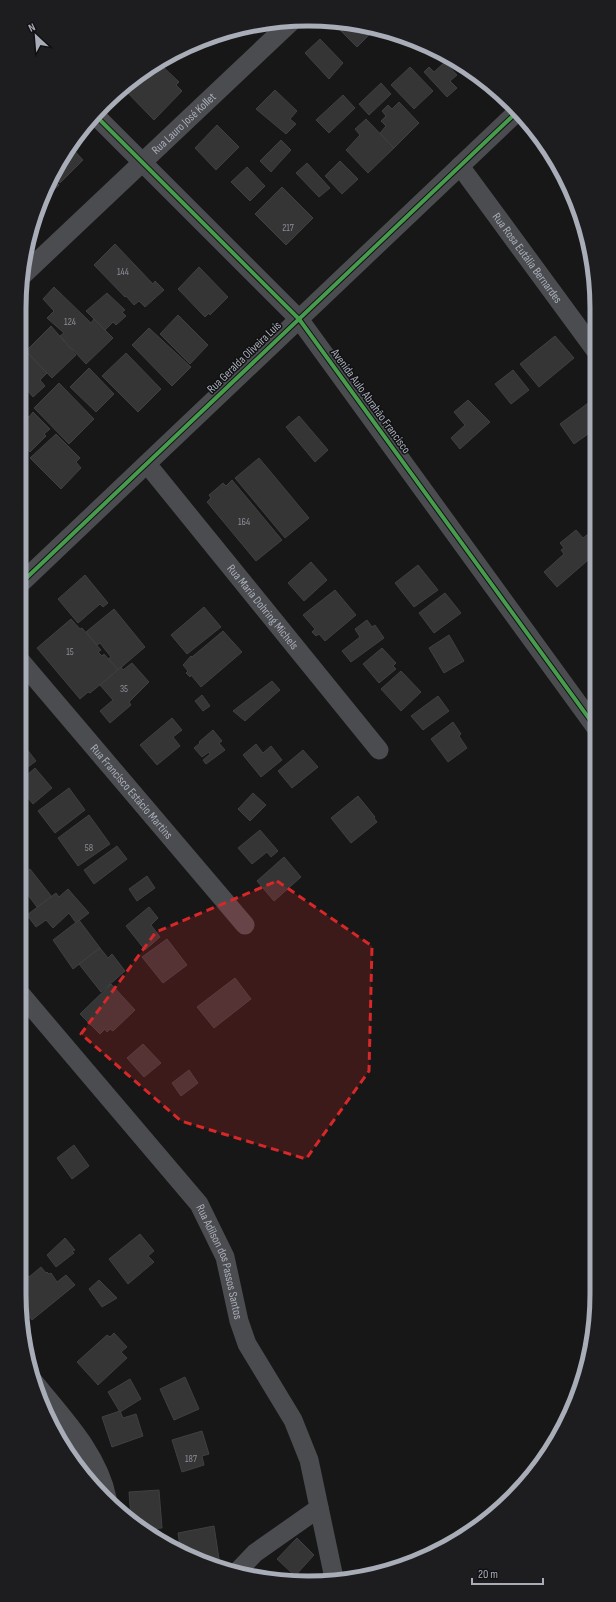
<svg xmlns="http://www.w3.org/2000/svg" width="616" height="1602" viewBox="0 0 616 1602" font-family="'Sofia Sans Condensed',sans-serif">
<style>
.building{fill:#353536;stroke:#3f4043}
.lines{fill:none;stroke-linecap:round;stroke-linejoin:round}
.street{stroke:#4b4c50;stroke-width:19}
.cycleway-casing{stroke:#111113;stroke-width:6}
.cycleway{stroke:#469c4c;stroke-width:4}
.marked{fill:#d62828;fill-opacity:0.2;stroke:#d62828;stroke-width:3;stroke-dasharray:8 5;stroke-linejoin:round}
.labels{text-anchor:middle;stroke-width:3;stroke-linejoin:round;paint-order:stroke}
.number-label{font-size:10px;fill:#8b8f98}
.street-label{font-size:12px;fill:#a8adb8;stroke:#111113}
.rim{fill:none;stroke:#a8adb8;stroke-width:5}
</style>
<rect width="100%" height="100%" fill="#171717"/>
<g class="building">
<polygon points="346,23 367,26 372,32 357,47 339,29"/>
<polygon points="213,35 197,51 191,45"/>
<polygon points="320,39 343,63 329,79 305,53"/>
<polygon points="158,62 179,82 176,85 182,91 154,120 122,87"/>
<polygon points="445,62 457,75 450,81 457,88 447,97 424,72 429,67 434,72"/>
<polygon points="410,67 433,91 414,109 391,85"/>
<polygon points="381,83 391,94 369,115 359,104"/>
<polygon points="275,90 297,111 290,119 296,124 286,134 256,109"/>
<polygon points="343,95 355,108 329,133 316,120"/>
<polygon points="399,102 419,123 394,148 380,133 386,126 381,121 386,116 382,111 388,105 392,109"/>
<polygon points="366,119 394,148 368,173 346,150 360,135 355,129"/>
<polygon points="217,125 239,147 216,170 195,148"/>
<polygon points="281,140 291,150 271,172 260,161"/>
<polygon points="70,146 83,160 60,183 52,175"/>
<polygon points="340,161 358,179 342,194 325,176"/>
<polygon points="307,163 330,188 319,197 296,173"/>
<polygon points="247,167 265,186 250,201 231,182"/>
<polygon points="51,176 59,185 41,202 49,180"/>
<polygon points="282,187 313,218 286,245 255,214"/>
<polygon points="115,244 153,284 155,281 164,290 145,307 139,301 134,305 126,296 125,297 94,265"/>
<polygon points="199,267 228,297 210,315 209,313 205,317 178,289"/>
<polygon points="54,287 91,323 94,319 113,338 86,364 60,336 64,333 47,318 54,311 43,299"/>
<polygon points="107,293 125,310 122,312 126,316 116,325 113,322 105,330 86,311"/>
<polygon points="178,315 208,345 190,364 160,334"/>
<polygon points="51,326 76,355 52,378 26,351"/>
<polygon points="149,328 191,367 172,386 132,345"/>
<polygon points="555,336 574,358 539,387 520,364"/>
<polygon points="25,350 47,373 40,380 45,386 33,397 27,390 19,396 19,356"/>
<polygon points="126,353 161,389 138,412 102,376"/>
<polygon points="89,368 114,394 96,412 70,387"/>
<polygon points="513,370 529,390 511,404 495,384"/>
<polygon points="59,383 94,419 69,444 34,408"/>
<polygon points="595,398 595,429 574,444 560,424"/>
<polygon points="468,400 490,422 460,449 451,438 465,425 454,412"/>
<polygon points="23,411 29,417 33,412 50,429 44,434 46,436 30,452 19,441 19,415"/>
<polygon points="299,416 328,450 315,462 286,427"/>
<polygon points="56,434 80,458 76,462 81,468 61,489 30,458"/>
<polygon points="19,454 27,463 19,471"/>
<polygon points="259,458 309,518 285,538 235,478"/>
<polygon points="232,480 282,540 256,561 207,502 211,498 209,495 223,483 226,486"/>
<polygon points="595,529 595,554 557,587 544,572 564,554 561,550 564,548 560,543 576,530 583,538"/>
<polygon points="311,562 327,580 304,601 288,583"/>
<polygon points="418,565 438,590 414,607 395,583"/>
<polygon points="85,575 108,603 103,607 100,604 78,623 58,599"/>
<polygon points="335,590 356,615 325,641 319,634 316,636 312,632 315,629 303,615"/>
<polygon points="445,593 461,613 434,633 419,613"/>
<polygon points="204,607 221,627 187,654 171,635"/>
<polygon points="114,609 145,647 118,670 108,659 111,657 100,643 97,645 86,632"/>
<polygon points="71,619 80,629 82,628 101,650 98,652 102,656 104,654 118,670 90,693 88,692 80,699 37,648"/>
<polygon points="367,620 372,627 375,625 384,638 351,662 342,651 360,637 355,629"/>
<polygon points="223,631 242,652 201,687 191,675 190,677 186,673 188,671 183,665 191,656 192,657"/>
<polygon points="449,635 464,661 444,673 429,648"/>
<polygon points="382,648 396,663 393,666 396,669 379,683 363,664"/>
<polygon points="132,663 149,682 129,702 131,705 110,723 100,711 113,700 100,685 121,667 123,670"/>
<polygon points="401,671 421,692 401,711 381,689"/>
<polygon points="272,681 280,690 245,721 233,711"/>
<polygon points="202,695 210,706 203,711 195,701"/>
<polygon points="438,696 449,711 423,730 411,716"/>
<polygon points="19,714 26,723 19,729"/>
<polygon points="172,718 182,730 173,737 180,746 157,765 140,745"/>
<polygon points="453,722 461,734 459,736 467,748 448,762 431,739"/>
<polygon points="213,730 222,741 219,743 225,750 206,764 203,760 210,754 209,752 202,757 194,748 200,743 199,742"/>
<polygon points="19,739 36,761 19,774"/>
<polygon points="256,744 263,753 271,746 282,760 261,777 243,755"/>
<polygon points="303,750 318,767 292,788 278,771"/>
<polygon points="35,768 52,788 33,804 19,787 19,782"/>
<polygon points="69,788 85,810 55,833 38,811"/>
<polygon points="253,793 266,805 250,821 238,809"/>
<polygon points="358,796 375,817 374,818 377,822 351,843 331,818"/>
<polygon points="89,815 110,844 78,866 58,838"/>
<polygon points="260,830 278,851 271,857 267,852 252,864 238,848"/>
<polygon points="117,846 127,859 94,884 84,870"/>
<polygon points="284,857 301,877 274,901 257,881"/>
<polygon points="30,869 52,897 37,907 19,883 19,877"/>
<polygon points="147,876 155,888 137,901 129,889"/>
<polygon points="68,889 89,913 76,923 69,913 53,928 46,920 36,927 27,915 56,893 59,897"/>
<polygon points="149,907 158,918 151,925 160,937 145,950 126,926"/>
<polygon points="79,920 100,948 73,969 53,940"/>
<polygon points="167,939 187,965 163,983 142,957"/>
<polygon points="100,948 108,958 112,954 125,971 101,992 79,964"/>
<polygon points="235,978 251,999 214,1028 197,1007"/>
<polygon points="111,984 135,1010 113,1031 110,1029 107,1032 105,1029 100,1034 80,1014"/>
<polygon points="143,1044 161,1063 144,1077 127,1058"/>
<polygon points="189,1070 198,1083 181,1096 172,1083"/>
<polygon points="74,1145 89,1166 72,1179 57,1158"/>
<polygon points="140,1234 154,1251 148,1256 154,1262 128,1284 109,1259"/>
<polygon points="65,1238 75,1250 72,1251 74,1253 56,1267 47,1255"/>
<polygon points="41,1267 46,1273 47,1272 49,1274 51,1273 57,1282 66,1275 75,1285 32,1320 21,1306 19,1280 26,1273 29,1277"/>
<polygon points="99,1280 117,1298 102,1307 89,1289"/>
<polygon points="114,1333 127,1347 121,1352 127,1358 98,1385 77,1362 107,1335 110,1337"/>
<polygon points="185,1377 199,1409 174,1420 160,1389"/>
<polygon points="130,1379 141,1399 120,1412 108,1392"/>
<polygon points="120,1411 123,1418 136,1414 143,1436 112,1447 102,1417"/>
<polygon points="202,1431 209,1454 202,1456 204,1465 182,1472 172,1440"/>
<polygon points="159,1490 162,1528 145,1529 131,1518 129,1492"/>
<polygon points="214,1526 219,1559 202,1562 181,1552 178,1533"/>
<polygon points="154,1536 165,1536 165,1545 164,1544"/>
<polygon points="297,1538 314,1555 295,1576 277,1559"/>
<polygon points="262,1576 269,1579 271,1576 282,1580 270,1580 262,1579"/>
</g>
<g class="lines">
<g class="street">
<polyline points="95,115 299,319 596,728"/>
<path id="s1" d="M460 166 595 350"/>
<path id="s2" d="M23 275 292 21"/>
<path id="s3" d="M147 464 379 750"/>
<polyline points="19,585 518,111"/>
<path id="s4" d="M19 659 245 925"/>
<path id="s5" d="M19 992 199 1204 225 1257 239 1321 247 1344 293 1420 309 1460 334 1578"/>
<path d="M34 1382C62 1417 98 1453 107 1498"/>
<polyline points="236,1573 255,1553 319,1508"/>
</g>
<g class="cycleway-casing">
<g id="cycleway">
<polyline points="95,115 299,319 596,728"/>
<polyline points="19,585 518,111"/>
</g>
</g>
<use href="#cycleway" class="cycleway"/>
</g>
<path class="marked" d="M277 881 372 946 369 1071 306 1159 181 1121 81 1034 156 932Z"/>
<g class="labels">
<g class="number-label">
<text x="288" y="231">217</text>
<text x="123" y="275">144</text>
<text x="70" y="325">124</text>
<text x="244" y="525">164</text>
<text x="70" y="655">15</text>
<text x="124" y="692">35</text>
<text x="89" y="851">58</text>
<text x="191" y="1462">187</text>
</g>
<g class="street-label">
<text dy="4" stroke="none"><textPath href="#s2" startOffset="221">Rua Lauro José Kollet</textPath></text>
<text dy="4" stroke="none"><textPath href="#s1" startOffset="114">Rua Rosa Eutália Bernardes</textPath></text>
<text transform="translate(244 357) rotate(-44)" y="4">Rua Geralda Oliveira Luís</text>
<text transform="translate(371 401) rotate(54)" y="4">Avenida Aulo Abrahão Francisco</text>
<text dy="4" stroke="none"><textPath href="#s3" startOffset="184">Rua Maria Dohring Michels</textPath></text>
<text dy="4" stroke="none"><textPath href="#s4" startOffset="174">Rua Francisco Estácio Martins</textPath></text>
<text dy="4" stroke="none"><textPath href="#s5" startOffset="340">Rua Adilson dos Passos Santos</textPath></text>
</g>
</g>
<path d="M0 0H616V1602H0ZM308 26H308A282 282 0 0 1 590 308V1294A282 282 0 0 1 308 1576H308A282 282 0 0 1 26 1294V308A282 282 0 0 1 308 26Z" fill="#1d1d20" fill-rule="evenodd"/>
<path class="rim" d="M308 26H308A282 282 0 0 1 590 308V1294A282 282 0 0 1 308 1576H308A282 282 0 0 1 26 1294V308A282 282 0 0 1 308 26Z"/>
<g transform="translate(36 36) rotate(334)" stroke="#111113" stroke-width="3" paint-order="stroke">
<path d="M0-3L7 15L0 10L-7 15Z" fill="#a8adb8"/>
<text y="-6" font-size="11" font-weight="bold" text-anchor="middle" fill="#a8adb8">N</text>
</g>
<path d="M472 1578v6h71v-6" fill="none" stroke="#a8adb8" stroke-width="2"/>
<text x="478" y="1578" font-size="12" fill="#a8adb8" stroke="#111113" stroke-width="3" paint-order="stroke">20 m</text>
</svg>
